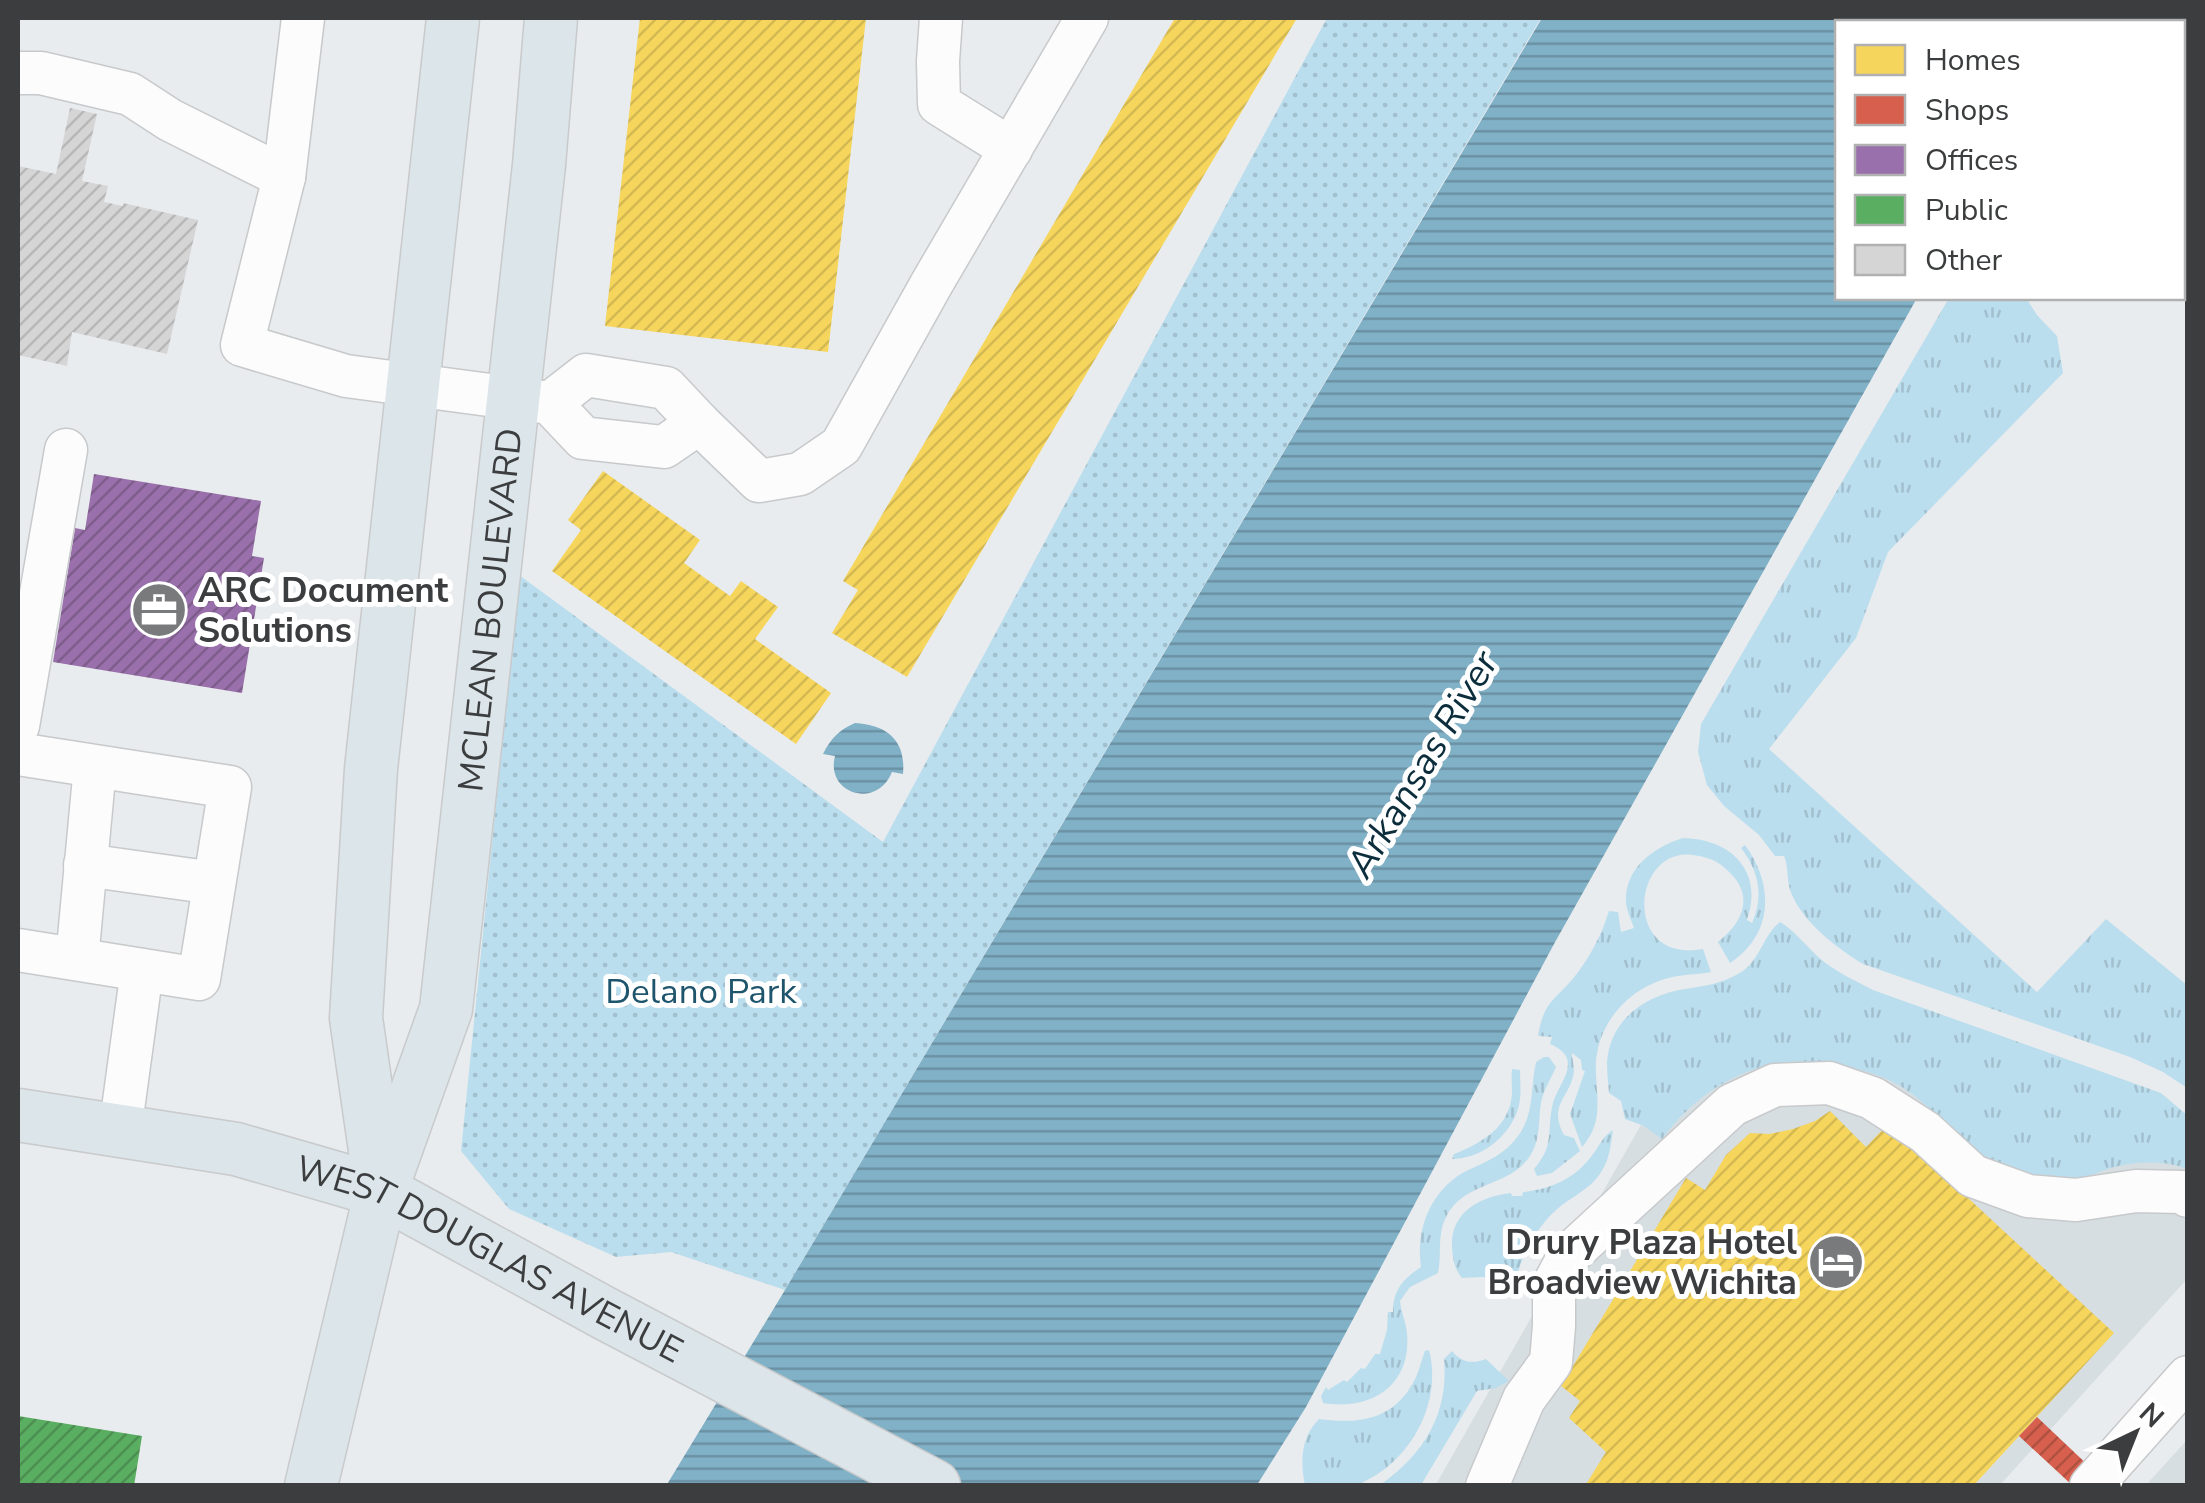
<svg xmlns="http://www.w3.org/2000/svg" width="2205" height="1503" viewBox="0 0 2205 1503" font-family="'Nunito Sans',sans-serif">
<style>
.built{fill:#d6dee2}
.grass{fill:url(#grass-tufts)}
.park{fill:url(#park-dots)}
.water{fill:url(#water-rules)}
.homes{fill:url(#homes-hatch)}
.shops{fill:url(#shops-hatch)}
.offices{fill:url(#offices-hatch)}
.public{fill:url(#public-hatch)}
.building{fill:url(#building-hatch)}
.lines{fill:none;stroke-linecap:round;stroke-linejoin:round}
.minor-casing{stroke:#c7c9cb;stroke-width:45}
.major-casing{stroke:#c8cacb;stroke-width:55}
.minor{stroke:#fcfcfc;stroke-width:42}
.major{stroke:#dce5e9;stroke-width:52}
.labels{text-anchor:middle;stroke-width:10;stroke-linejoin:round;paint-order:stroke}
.poi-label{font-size:35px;font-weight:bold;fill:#3b3d3e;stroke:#fff;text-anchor:start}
.street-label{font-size:35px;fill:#3b3d3e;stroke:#fff}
.park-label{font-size:35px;fill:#1f556c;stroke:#fff}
.water-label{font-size:38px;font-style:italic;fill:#0c2d3b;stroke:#fff}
</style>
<defs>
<pattern id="grass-tufts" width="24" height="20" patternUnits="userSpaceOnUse" patternTransform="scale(2.5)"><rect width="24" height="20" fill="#bbdeee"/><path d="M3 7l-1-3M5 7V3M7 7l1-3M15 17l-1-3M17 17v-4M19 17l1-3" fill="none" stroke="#a2bfcd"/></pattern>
<pattern id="park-dots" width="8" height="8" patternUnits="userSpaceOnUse" patternTransform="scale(2.5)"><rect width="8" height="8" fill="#bbdeee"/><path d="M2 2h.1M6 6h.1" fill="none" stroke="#a2bfcd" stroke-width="1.8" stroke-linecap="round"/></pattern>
<pattern id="water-rules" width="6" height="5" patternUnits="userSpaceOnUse" patternTransform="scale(2.5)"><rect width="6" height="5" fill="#81b1c7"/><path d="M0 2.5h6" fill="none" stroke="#6b91a3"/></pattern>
<pattern id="homes-hatch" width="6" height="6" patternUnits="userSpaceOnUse" patternTransform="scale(2.5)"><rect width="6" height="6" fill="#f6d55c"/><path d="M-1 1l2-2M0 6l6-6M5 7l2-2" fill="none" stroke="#d4b851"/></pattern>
<pattern id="shops-hatch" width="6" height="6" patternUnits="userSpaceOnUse" patternTransform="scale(2.5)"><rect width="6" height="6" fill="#d6604d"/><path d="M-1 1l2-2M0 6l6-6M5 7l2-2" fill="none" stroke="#af5041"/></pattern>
<pattern id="offices-hatch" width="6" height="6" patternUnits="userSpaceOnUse" patternTransform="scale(2.5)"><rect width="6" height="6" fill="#9970ab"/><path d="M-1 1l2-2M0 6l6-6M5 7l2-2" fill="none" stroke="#7e5d8d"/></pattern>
<pattern id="public-hatch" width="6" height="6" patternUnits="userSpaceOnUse" patternTransform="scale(2.5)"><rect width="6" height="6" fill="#5aae61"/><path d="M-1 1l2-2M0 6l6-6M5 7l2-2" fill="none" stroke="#4c8f51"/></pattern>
<pattern id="building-hatch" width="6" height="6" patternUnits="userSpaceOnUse" patternTransform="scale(2.5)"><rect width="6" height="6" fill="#d5d5d6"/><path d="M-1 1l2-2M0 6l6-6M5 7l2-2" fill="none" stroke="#b8b8b9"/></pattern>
</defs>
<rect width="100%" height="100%" fill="#e9ecee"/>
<g class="built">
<polygon points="1776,1019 2187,1152 2187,1279 2000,1485 1435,1486 1666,1081"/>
<polygon points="2187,1440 2187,1485 2146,1485"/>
</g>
<g class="grass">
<path d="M1949 298H2026L2037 315 2057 336 2063 373 1888 552 1856 638 1769 749 2037 992 2106 919 2187 985V1088L2163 1072 2130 1057 1863 964C1837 948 1805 924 1792 895 1786 883 1789 867 1784 856H1775L1759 835 1724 806 1707 785 1698 752 1701 724Z"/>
<path d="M1683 838C1731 839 1764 871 1747 920L1752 923C1764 897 1759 871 1741 848L1745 845C1774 884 1774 934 1730 963L1718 942C1744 921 1755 895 1727 870 1719 862 1710 858 1699 856 1632 839 1619 965 1703 949L1711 972C1696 975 1680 974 1665 979 1624 991 1593 1030 1596 1073 1597 1101 1603 1123 1582 1147L1570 1114 1585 1071 1582 1070 1581 1060 1572 1053C1572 1056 1574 1067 1574 1070 1572 1097 1547 1103 1564 1135L1574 1138 1580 1151 1552 1173 1537 1176 1534 1169C1554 1146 1547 1134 1552 1107 1556 1084 1587 1060 1550 1044L1552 1037 1538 1036C1544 1000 1555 1001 1575 976 1590 957 1602 934 1609 911L1618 912 1621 932 1634 928C1631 920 1627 911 1626 903 1624 868 1654 847 1683 838Z"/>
<path d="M1780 922C1796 931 1808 949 1823 961 1838 973 1856 981 1873 990L2161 1093 2187 1115V1169C2168 1161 2140 1161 2119 1166 2107 1168 2095 1175 2083 1177 2064 1180 2040 1179 2022 1175 1974 1163 1945 1116 1905 1089 1893 1081 1878 1075 1864 1071 1784 1045 1711 1073 1662 1139L1644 1126 1625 1119 1621 1101 1609 1093C1608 1083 1607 1072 1607 1062 1610 1019 1646 995 1685 989 1706 986 1724 983 1743 971 1760 959 1764 934 1780 922Z"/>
<path d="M1544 1057H1549L1556 1067C1551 1079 1543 1091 1541 1103 1538 1122 1541 1139 1530 1156 1508 1189 1463 1180 1445 1219 1437 1237 1442 1255 1438 1273L1410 1287 1400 1301C1401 1312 1406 1322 1407 1333 1412 1386 1370 1411 1323 1403L1321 1396 1326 1387 1328 1390 1344 1380 1347 1382 1361 1368 1365 1369 1375 1354H1380L1387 1330 1388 1312H1393C1393 1290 1403 1279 1421 1267 1415 1228 1432 1188 1468 1170 1488 1161 1505 1154 1518 1136 1535 1113 1530 1088 1536 1062Z"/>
<path d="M1512 1069 1520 1070C1520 1082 1522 1097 1518 1109 1509 1137 1481 1159 1452 1159L1454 1154C1482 1143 1510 1127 1512 1093 1512 1085 1511 1077 1512 1069Z"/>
<path d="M1613 1130C1611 1143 1610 1157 1603 1169 1594 1186 1577 1194 1562 1205 1538 1224 1519 1256 1515 1287L1509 1288 1483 1277 1462 1278C1454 1268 1453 1260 1452 1247 1450 1212 1481 1196 1511 1193L1512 1196H1522L1523 1192C1552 1189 1576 1178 1593 1154 1600 1145 1603 1136 1613 1130Z"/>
<path d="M1429 1350C1443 1403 1410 1463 1359 1484 1345 1490 1320 1486 1305 1485 1300 1461 1301 1437 1319 1419 1358 1424 1393 1421 1414 1381 1419 1372 1421 1361 1425 1351Z"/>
<path d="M1452 1351C1462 1363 1473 1364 1486 1359L1509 1381 1496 1388 1477 1391 1421 1485H1380C1424 1454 1449 1414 1444 1359Z"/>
</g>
<polygon class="park" points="1327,18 1541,18 785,1290 671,1252 616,1257 509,1209 461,1151 519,575 883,842"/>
<g class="water">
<polygon points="1542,18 2074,18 2071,22 1838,22 1838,298 1917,298 1554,944 1306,1407 1257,1485 666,1486 785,1290"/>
<path d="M855 723C888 725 906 741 903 774L892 772C877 810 825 794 835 756L823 754C831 738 839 730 855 723Z"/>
</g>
<g class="homes">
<polygon points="640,18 866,18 828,352 605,326"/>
<polygon points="1175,18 1297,18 907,677 832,633 858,590 843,581"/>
<polygon points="603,471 700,540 684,563 730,596 741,581 778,607 755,639 831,693 796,744 552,571 581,530 568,520"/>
<polygon points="1830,1111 1866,1147 1888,1124 2114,1333 1973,1486 1585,1486 1606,1452 1569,1418 1580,1401 1561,1386 1686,1178 1705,1190 1726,1155 1750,1133 1769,1134 1793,1129 1815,1121"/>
</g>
<polygon class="shops" points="2037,1417 2110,1486 2073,1486 2019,1436"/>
<polygon class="offices" points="94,474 261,501 252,556 264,558 242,693 53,662 75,528 85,530"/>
<polygon class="public" points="18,1416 142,1436 134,1486 18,1486"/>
<polygon class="building" points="70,108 97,114 82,181 108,186 104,202 123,206 123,203 198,220 167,354 72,332 67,366 18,355 18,166 56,174"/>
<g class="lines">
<g class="minor-casing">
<g id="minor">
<polyline points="941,18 938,61 939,104 1011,149"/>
<polyline points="18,73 41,73 130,94 170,120 284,177 242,345 346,376 550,403 583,438 664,447 699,423 666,388 586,375 550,403"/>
<polyline points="284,177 303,18"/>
<polyline points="699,423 759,481 800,474 841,446 932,283 1087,18"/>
<polyline points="18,726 66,450"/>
<polyline points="18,754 230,787 199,979 18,950"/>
<polyline points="85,865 214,883"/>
<polyline points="77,959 95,767"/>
<polyline points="120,1131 142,970"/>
<polyline points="1487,1486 1524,1399 1551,1362 1554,1326 1554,1284 1570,1254 1732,1105 1775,1085 1829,1083 1872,1098 1925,1132 1973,1176 2028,1196 2076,1200 2136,1191 2182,1192 2188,1196"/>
<polyline points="2091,1486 2188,1377"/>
</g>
</g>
<g class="major-casing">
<g id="major">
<path id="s1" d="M18 1115 236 1149 381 1191 606 1314 934 1486"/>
<polyline points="380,1185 356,1018 371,769 453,18"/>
<path id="s2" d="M311 1486 381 1191 446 1009 539 165 551 18"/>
</g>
</g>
<use href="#minor" class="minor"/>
<use href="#major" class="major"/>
</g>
<defs>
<g id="office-disc" transform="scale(2.875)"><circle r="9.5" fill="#787a7c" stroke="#fff"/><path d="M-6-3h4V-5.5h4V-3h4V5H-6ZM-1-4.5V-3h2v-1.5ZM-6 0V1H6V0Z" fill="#fff"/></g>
<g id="hotel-disc" transform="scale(2.875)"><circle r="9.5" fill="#787a7c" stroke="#fff"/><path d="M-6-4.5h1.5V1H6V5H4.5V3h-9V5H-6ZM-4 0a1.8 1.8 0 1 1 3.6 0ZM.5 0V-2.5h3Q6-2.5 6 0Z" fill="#fff"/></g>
</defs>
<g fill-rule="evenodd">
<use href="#office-disc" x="159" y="610"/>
<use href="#hotel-disc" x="1836" y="1262"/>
</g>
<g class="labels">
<g class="poi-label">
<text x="198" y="602">ARC Document<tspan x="198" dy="40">Solutions</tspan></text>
<text x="1797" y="1254" text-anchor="end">Drury Plaza Hotel<tspan x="1797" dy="40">Broadview Wichita</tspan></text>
</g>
<g class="street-label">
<text dy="12" stroke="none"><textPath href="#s2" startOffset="898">MCLEAN BOULEVARD</textPath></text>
<text dy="12" stroke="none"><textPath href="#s1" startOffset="498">WEST DOUGLAS AVENUE</textPath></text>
</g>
<g class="park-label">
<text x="701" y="1003">Delano Park</text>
</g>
<g class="water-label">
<text transform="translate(1422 764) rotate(-59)" y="13">Arkansas River</text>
</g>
</g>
<rect width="2205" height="1503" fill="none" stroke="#3b3d3e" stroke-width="40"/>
<rect x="1835" y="20" width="350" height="280" fill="#ffffff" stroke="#b1b1b2" stroke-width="2.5"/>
<rect x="1855" y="45" width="50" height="30" fill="#f6d55c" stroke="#b1b1b2" stroke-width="2.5"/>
<text x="1925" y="70" font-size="30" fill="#3b3d3e">Homes</text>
<rect x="1855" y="95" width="50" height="30" fill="#d6604d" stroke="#b1b1b2" stroke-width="2.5"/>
<text x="1925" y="120" font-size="30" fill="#3b3d3e">Shops</text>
<rect x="1855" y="145" width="50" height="30" fill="#9970ab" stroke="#b1b1b2" stroke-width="2.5"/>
<text x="1925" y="170" font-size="30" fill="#3b3d3e">Offices</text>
<rect x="1855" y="195" width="50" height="30" fill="#5aae61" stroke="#b1b1b2" stroke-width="2.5"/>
<text x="1925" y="220" font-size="30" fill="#3b3d3e">Public</text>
<rect x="1855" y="245" width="50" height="30" fill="#d5d5d6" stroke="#b1b1b2" stroke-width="2.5"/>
<text x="1925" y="270" font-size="30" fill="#3b3d3e">Other</text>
<g transform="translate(2135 1433) rotate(43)" stroke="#ffffff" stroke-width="8" paint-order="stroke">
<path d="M0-8L18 38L0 25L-18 38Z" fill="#3b3d3e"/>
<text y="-15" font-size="28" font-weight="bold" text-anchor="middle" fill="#3b3d3e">N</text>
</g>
</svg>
